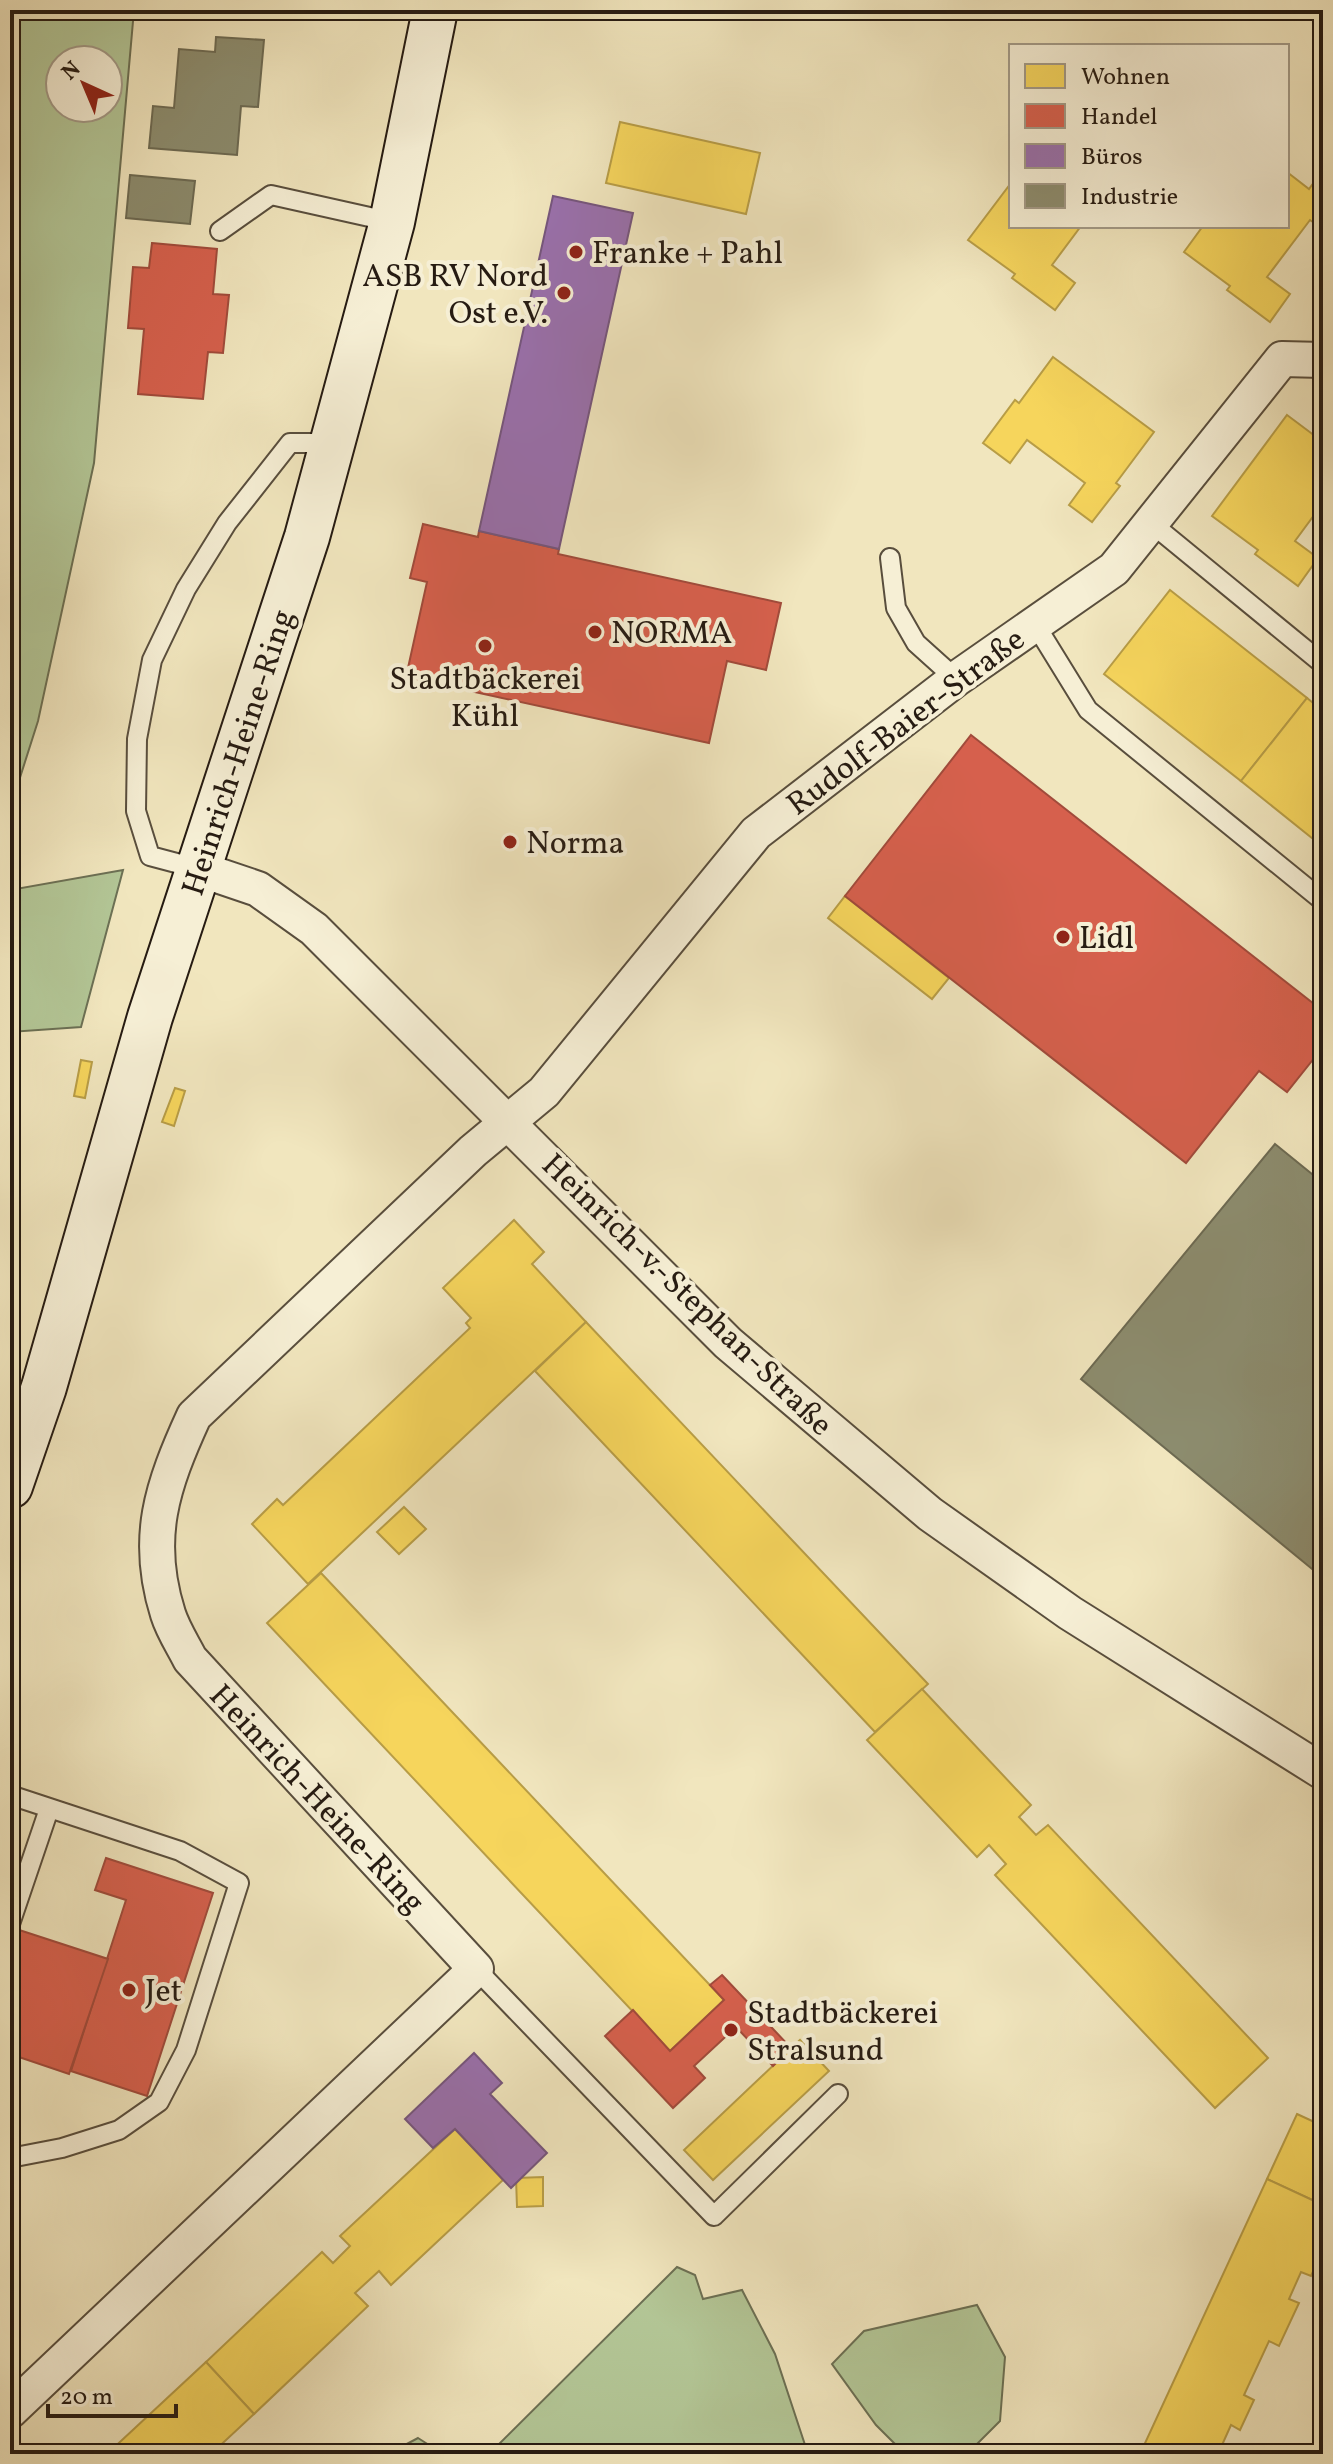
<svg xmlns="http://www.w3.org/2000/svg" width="1333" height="2464" viewBox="0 0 1333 2464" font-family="Vollkorn,serif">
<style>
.green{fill:#b3c696;stroke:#6c7054;stroke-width:2;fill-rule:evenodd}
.homes{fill:#f6d55c;stroke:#b89d46;stroke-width:2}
.shops{fill:#d6604d;stroke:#a14b3b;stroke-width:2}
.offices{fill:#9970ab;stroke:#76567d;stroke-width:2}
.industry{fill:#8c8c6e;stroke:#6d6a52;stroke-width:2}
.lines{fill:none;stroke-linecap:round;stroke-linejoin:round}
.lane-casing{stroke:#594e3d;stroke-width:22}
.street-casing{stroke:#594e3d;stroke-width:38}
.secondary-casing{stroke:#261b12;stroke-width:48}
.lane{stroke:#f6efd5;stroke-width:18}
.street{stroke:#f6efd5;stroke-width:34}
.secondary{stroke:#f6efd5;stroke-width:44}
.poi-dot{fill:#8f2418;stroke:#f6efd5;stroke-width:3}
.labels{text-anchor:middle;stroke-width:8;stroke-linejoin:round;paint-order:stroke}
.poi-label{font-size:32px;fill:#261b12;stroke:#f6efd5;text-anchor:start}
.street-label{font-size:32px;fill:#261b12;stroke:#f6efd5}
</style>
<rect width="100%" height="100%" fill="#f1e6be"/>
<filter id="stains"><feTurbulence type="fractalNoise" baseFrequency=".0025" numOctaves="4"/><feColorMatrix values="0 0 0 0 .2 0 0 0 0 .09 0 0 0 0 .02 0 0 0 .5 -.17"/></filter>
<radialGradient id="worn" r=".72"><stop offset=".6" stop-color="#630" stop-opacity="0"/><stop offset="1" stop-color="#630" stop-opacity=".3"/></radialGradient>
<g class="green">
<path d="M10 10H134L94 463 38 721 10 809ZM108 60V108H60V60Z"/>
<polygon points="123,870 81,1027 10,1032 10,890"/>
<polygon points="677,2267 695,2275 703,2299 742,2290 775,2354 808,2454 489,2454"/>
<polygon points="977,2305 1005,2357 1000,2421 967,2454 905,2454 876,2425 832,2364 864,2331"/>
<polygon points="418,2438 443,2454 388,2454"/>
</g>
<g class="homes">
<polygon points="620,122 760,153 746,214 606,183"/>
<polygon points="1287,172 1309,189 1312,185 1323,193 1323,229 1310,220 1267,277 1290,294 1270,322 1227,290 1230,286 1184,252 1203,226 1287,226"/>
<polygon points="1011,183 1011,226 1081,226 1052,265 1075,283 1055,310 1012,278 1015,274 968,240"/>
<polygon points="1053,357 1154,432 1116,483 1120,486 1092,522 1069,505 1085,483 1027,440 1010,463 983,443 1015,400 1019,403"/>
<polygon points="1287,415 1323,442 1323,503 1295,541 1318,558 1298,586 1255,554 1258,550 1212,516"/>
<polygon points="1170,590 1307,698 1241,781 1104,674"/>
<polygon points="1307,698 1323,711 1323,847 1241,781"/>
<polygon points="845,896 949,978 932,999 828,918"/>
<polygon points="81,1060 92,1062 85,1098 74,1096"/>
<polygon points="175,1088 185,1091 174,1126 162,1122"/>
<polygon points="514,1220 544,1252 532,1264 586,1322 308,1584 252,1524 277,1499 283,1505 470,1328 466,1323 471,1318 443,1288"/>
<polygon points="586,1322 928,1684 875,1732 535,1371"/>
<polygon points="404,1507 426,1529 399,1554 377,1532"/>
<polygon points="321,1573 724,2000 670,2051 267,1623"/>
<polygon points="922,1689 1031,1805 1019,1817 1036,1835 1048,1825 1268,2058 1215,2108 995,1875 1006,1864 997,1854 989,1845 977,1857 867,1740"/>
<polygon points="800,2040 829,2071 713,2180 684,2150"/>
<polygon points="1297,2114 1323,2126 1323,2205 1267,2179"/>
<polygon points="455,2129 503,2180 391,2285 379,2271 355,2293 368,2306 254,2414 206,2362 322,2252 333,2263 350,2246 340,2236"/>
<polygon points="543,2177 543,2206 517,2207 516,2178"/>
<polygon points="1267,2179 1323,2205 1323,2250 1311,2276 1301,2272 1289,2299 1299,2303 1279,2346 1269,2341 1244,2395 1254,2400 1240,2430 1231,2425 1218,2454 1140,2454"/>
<polygon points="206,2362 254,2414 211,2454 107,2454"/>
</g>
<g class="shops">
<polygon points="152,243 217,249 213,294 229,295 223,353 208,352 203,399 138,394 144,329 128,328 133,267 149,268"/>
<polygon points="423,524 478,537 479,531 559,549 558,554 781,603 766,670 727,661 709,743 406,677 427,582 410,578"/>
<polygon points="971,735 1323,1011 1323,1047 1287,1092 1259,1071 1186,1163 845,896"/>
<polygon points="106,1858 213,1893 147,2096 71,2071 126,1900 95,1890"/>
<polygon points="10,1927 108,1959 69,2074 10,2054"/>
<polygon points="722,1975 791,2048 773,2066 736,2027 694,2066 705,2078 673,2108 605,2036 633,2010 670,2051 724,2000 710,1985"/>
</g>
<g class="offices">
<polygon points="553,196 633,213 559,549 479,531"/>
<polygon points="474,2053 502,2083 490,2094 547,2153 511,2188 455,2129 433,2148 405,2119"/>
</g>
<g class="industry">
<polygon points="216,37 264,40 258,107 241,106 237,155 149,148 153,106 174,108 179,49 215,52"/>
<polygon points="130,175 195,181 190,224 126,218"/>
<polygon points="1275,1144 1323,1183 1323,1578 1081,1379"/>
</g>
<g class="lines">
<g class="lane-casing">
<g id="lane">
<polyline points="220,231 271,195 392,222"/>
<polyline points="1151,523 1323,664"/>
<polyline points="890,558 896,608 916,643 956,679"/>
<polyline points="1035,624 1088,710 1323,901"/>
<polyline points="199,869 150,856 136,811 137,739 152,660 186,589 227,523 290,443 333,443"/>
<polyline points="10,1795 180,1851 239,1883 186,2050 159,2102 119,2130 62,2148 10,2158"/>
<polyline points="10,1924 49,1809"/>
<polyline points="476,1969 714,2216 838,2094"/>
</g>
</g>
<g class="street-casing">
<g id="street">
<polyline points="199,869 258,889 314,929 728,1343 930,1514 1070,1613 1323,1772"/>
<path d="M10 2411 476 1969 190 1659C183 1645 173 1630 168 1614 144 1538 162 1486 194 1416L473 1151 544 1092 756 833 956 679 1114 569 1282 359 1323 360"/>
</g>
</g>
<g class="secondary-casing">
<polyline id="secondary" points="10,1486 44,1387 150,1017 307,537 392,222 435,10"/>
</g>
<use href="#lane" class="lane"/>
<use href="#street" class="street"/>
<use href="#secondary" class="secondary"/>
</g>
<g class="poi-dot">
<circle cx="576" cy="252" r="8"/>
<circle cx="564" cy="293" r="8"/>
<circle cx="595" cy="632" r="8"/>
<circle cx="485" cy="646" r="8"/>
<circle cx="510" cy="842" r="8"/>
<circle cx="1063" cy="937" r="8"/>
<circle cx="129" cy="1990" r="8"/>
<circle cx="731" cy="2030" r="8"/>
</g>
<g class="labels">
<g class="poi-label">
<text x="592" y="263">Franke + Pahl</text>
<text x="548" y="286" text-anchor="end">ASB RV Nord<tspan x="548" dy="37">Ost e.V.</tspan></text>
<text x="611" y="643">NORMA</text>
<text x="485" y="689" text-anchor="middle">Stadtbäckerei<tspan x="485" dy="37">Kühl</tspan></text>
<text x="526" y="853">Norma</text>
<text x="1079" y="948">Lidl</text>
<text x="145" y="2001">Jet</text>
<text x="747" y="2023">Stadtbäckerei<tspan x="747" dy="37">Stralsund</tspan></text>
</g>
<g class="street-label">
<text transform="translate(905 721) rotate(-37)" y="11">Rudolf-Baier-Straße</text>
<text transform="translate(237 752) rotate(-72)" y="11">Heinrich-Heine-Ring</text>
<text transform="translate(688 1294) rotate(44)" y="11">Heinrich-v.-Stephan-Straße</text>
<text transform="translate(318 1798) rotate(47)" y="11">Heinrich-Heine-Ring</text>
</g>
</g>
<rect width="1333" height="2464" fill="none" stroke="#f1e6be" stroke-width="40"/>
<rect x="12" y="12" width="1309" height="2440" fill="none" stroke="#261b12" stroke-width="4"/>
<rect x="20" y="20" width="1293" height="2424" fill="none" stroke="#261b12" stroke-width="2"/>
<rect x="1009" y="44" width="280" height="184" fill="#f6efd5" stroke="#a39a87" stroke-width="2"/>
<rect x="1025" y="64" width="40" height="24" fill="#f6d55c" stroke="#a39a87" stroke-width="2"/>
<text x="1081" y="84" font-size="24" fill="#261b12">Wohnen</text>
<rect x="1025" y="104" width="40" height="24" fill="#d6604d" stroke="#a39a87" stroke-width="2"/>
<text x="1081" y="124" font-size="24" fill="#261b12">Handel</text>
<rect x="1025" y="144" width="40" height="24" fill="#9970ab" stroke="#a39a87" stroke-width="2"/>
<text x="1081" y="164" font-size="24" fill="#261b12">Büros</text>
<rect x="1025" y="184" width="40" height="24" fill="#8c8c6e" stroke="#a39a87" stroke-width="2"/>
<text x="1081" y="204" font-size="24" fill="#261b12">Industrie</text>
<g transform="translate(84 84) rotate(316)"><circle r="38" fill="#f6efd5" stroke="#a39a87" stroke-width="2"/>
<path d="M0-6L14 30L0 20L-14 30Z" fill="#8f2418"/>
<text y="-12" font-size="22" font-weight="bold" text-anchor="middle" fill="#261b12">N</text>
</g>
<path d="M48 2404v12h128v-12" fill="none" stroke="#261b12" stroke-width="4"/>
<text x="60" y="2404" font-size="24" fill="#261b12" stroke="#f6efd5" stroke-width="6" paint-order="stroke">20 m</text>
<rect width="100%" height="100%" filter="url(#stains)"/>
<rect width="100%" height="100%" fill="url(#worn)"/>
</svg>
